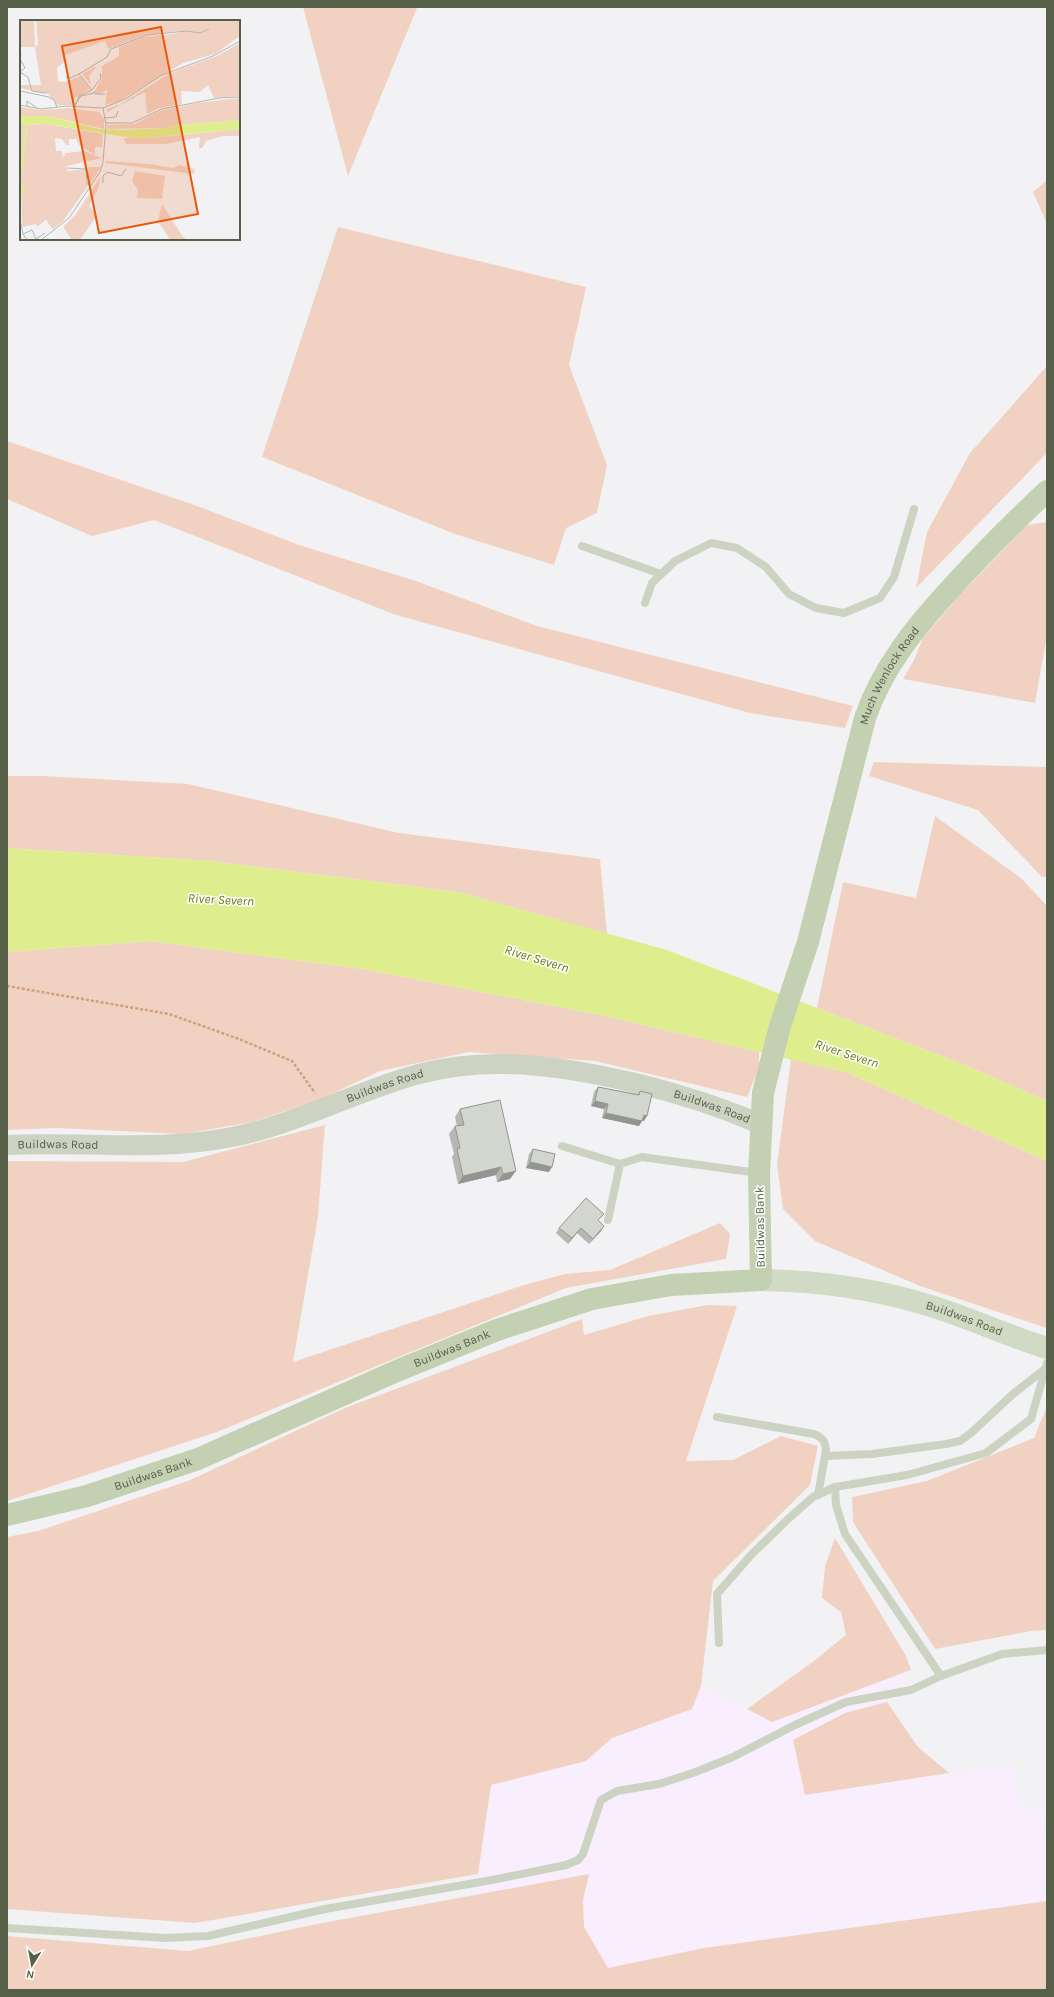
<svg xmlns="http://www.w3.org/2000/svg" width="1054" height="1997" viewBox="0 0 1054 1997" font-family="Karla,sans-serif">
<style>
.commercial{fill:#f8eefd}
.green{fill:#f1d2c2}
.water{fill:#deee8f}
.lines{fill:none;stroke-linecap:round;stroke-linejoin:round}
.path{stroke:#cfa179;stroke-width:2.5;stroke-dasharray:3 2;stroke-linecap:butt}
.service{stroke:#cdd3c3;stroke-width:8}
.tertiary{stroke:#cdd3c3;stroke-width:20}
.secondary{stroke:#d0dac5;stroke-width:22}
.primary{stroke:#c3d0b2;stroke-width:22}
.wall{fill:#b5b8b1}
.shaded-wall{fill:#939690}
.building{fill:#d2d6ce;stroke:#939690}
.labels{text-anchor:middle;stroke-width:3;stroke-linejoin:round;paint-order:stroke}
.street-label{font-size:12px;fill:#566049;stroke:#fff}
.water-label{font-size:13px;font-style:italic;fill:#67790d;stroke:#fff}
.inset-river{fill:none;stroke:#deee8f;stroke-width:2}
.inset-road{fill:none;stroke:#b4b8b0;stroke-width:1}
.view{fill:#e8590c;fill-opacity:0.15;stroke:#e8590c;stroke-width:2}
.inset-edge{fill:none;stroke:#566049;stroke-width:2}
</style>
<rect width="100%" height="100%" fill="#f2f2f4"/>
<polygon class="commercial" points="911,1670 887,1702 845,1713 805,1795 949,1773 1015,1766 1022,1807 1041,1805 1047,1843 1047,1901 704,1948 608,1968 584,1927 583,1900 588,1875 475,1895 491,1785 586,1761 612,1738 692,1709 701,1686 772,1722"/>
<g class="green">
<polygon points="303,7 416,7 417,8 348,176"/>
<polygon points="1047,180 1047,224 1033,192"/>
<polygon points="338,227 586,287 569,365 607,465 597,513 566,528 554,565 455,534 262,457"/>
<polygon points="1047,366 1047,453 916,588 927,532 970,453"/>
<polygon points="7,441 200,507 299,545 416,581 537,626 853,706 845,728 750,713 396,615 154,520 92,536 7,499"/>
<polygon points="1047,522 1047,636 1035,703 903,679 914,660 923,638 958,597 1027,525"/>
<polygon points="874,762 1047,767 1047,877 1042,877 978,810 869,776"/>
<polygon points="7,776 43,776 188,784 399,833 600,859 607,934 458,892 209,861 7,848"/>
<polygon points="935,816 1022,879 1047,906 1047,1101 967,1066 817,1008 843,882 916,898"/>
<polygon points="150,941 363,969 606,1016 759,1052 759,1068 747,1097 595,1061 469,1052 380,1071 319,1100 252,1122 184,1134 56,1128 7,1130 7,952"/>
<polygon points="791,1059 848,1073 1047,1161 1047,1328 920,1286 815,1241 783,1209 777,1165"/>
<polygon points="325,1125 318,1217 293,1362 524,1285 565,1274 610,1270 720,1223 730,1234 726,1259 566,1288 217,1432 7,1501 7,1161 183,1162"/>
<polygon points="708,1305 737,1306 686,1461 733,1460 781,1436 818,1446 810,1485 713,1581 701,1686 692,1709 612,1738 586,1761 491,1785 478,1874 195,1923 7,1909 7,1537 38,1531 188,1481 345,1408 582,1319 584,1335 648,1316"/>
<polygon points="1047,1406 1047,1630 1031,1631 935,1649 853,1522 852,1497 927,1481 1034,1438"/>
<polygon points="835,1538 906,1656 911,1670 772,1722 747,1709 814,1661 846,1635 841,1612 822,1598 825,1566"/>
<polygon points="887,1702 918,1747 949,1773 805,1795 793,1740 845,1713"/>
<polygon points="589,1874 583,1900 584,1927 608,1968 704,1948 1047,1901 1047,1990 7,1990 7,1936 188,1951 317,1924"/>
</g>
<polygon class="water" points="7,848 209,861 458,892 667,950 967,1066 1047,1101 1047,1161 848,1073 606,1016 363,969 150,941 7,952"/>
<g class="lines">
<polyline class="path" points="7,986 169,1014 239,1039 292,1061 315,1093"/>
<g class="service">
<polyline points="582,546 661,574"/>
<polyline points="645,603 652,583 675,561 711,543 737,548 766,567 789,594 816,608 844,613 880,598 894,577 914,509"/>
<polyline points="562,1146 620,1164"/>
<polyline points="608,1220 620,1164 642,1157 758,1173"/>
<path d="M717 1417 814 1434C823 1438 825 1441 826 1450L818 1495"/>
<polyline points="825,1456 872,1454 946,1444 960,1441 971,1433 1013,1394 1045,1369"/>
<polyline points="719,1643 717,1594 751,1555 787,1520 813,1497 835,1487"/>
<polyline points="941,1676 1002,1654 1047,1650"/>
<polyline points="7,1928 166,1938 208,1936 325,1909 492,1880 566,1865 578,1860 583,1854 601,1800 617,1791 659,1784 693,1773 733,1757 795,1725 846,1702 911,1690 941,1676 845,1534 836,1505 835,1487 907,1475 986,1453 1031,1419 1047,1363"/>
</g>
<path class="tertiary" id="s1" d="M7 1145C82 1141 158 1152 232 1137 297 1124 356 1091 419 1074 490 1055 561 1066 631 1082 677 1093 716 1105 760 1124"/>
<path class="secondary" id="s2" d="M761 1280C816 1281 871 1288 924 1304 966 1316 1005 1335 1047 1348"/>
<path class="primary" id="s3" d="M7 1515 87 1496 198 1459 399 1370 497 1330 592 1299 671 1285 761 1280 759 1174 763 1093 780 1026 808 942 865 718C883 666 917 625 954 585 984 552 1015 521 1047 491"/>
</g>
<g class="wall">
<polygon points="598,1087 638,1094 640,1091 644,1121 642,1121 639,1126 602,1118 604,1109 591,1106 594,1092"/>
<polygon points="460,1109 510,1179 497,1182 496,1175 458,1184 452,1157 454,1154 449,1134 455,1126 457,1126 455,1117"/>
<polygon points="533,1149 549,1172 526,1168 529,1154"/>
<polygon points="599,1221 601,1231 589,1244 577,1233 568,1244 556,1233 559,1228"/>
</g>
<g class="shaded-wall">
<polygon points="595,1101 608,1104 604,1109 591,1106"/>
<polygon points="606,1113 642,1121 639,1126 602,1118"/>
<polygon points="644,1115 647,1116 644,1121 640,1120"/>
<polygon points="530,1162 552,1167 549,1172 526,1168"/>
<polygon points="501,1167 496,1175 458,1184 463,1176"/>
<polygon points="516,1171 510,1179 497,1182 503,1174"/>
<polygon points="604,1226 601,1231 589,1244 593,1239"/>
<polygon points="581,1228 577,1233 568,1244 572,1238"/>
</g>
<g class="building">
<polygon points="598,1087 639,1095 640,1091 652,1094 647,1116 644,1115 642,1121 606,1113 608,1104 595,1101"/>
<polygon points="500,1100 516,1171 503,1174 501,1167 463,1176 457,1149 460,1148 455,1126 464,1125 460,1109"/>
<polygon points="533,1149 555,1154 552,1167 530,1162"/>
<polygon points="586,1198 604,1214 598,1220 604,1226 593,1239 581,1228 572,1238 559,1228"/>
</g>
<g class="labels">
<g class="street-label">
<text dy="4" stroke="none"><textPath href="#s3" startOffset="1420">Much Wenlock Road</textPath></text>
<text dy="4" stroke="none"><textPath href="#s1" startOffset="387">Buildwas Road</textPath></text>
<text dy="4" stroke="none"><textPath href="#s1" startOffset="722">Buildwas Road</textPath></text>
<text dy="4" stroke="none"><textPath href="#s1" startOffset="51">Buildwas Road</textPath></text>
<text transform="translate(760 1227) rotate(-91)" y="4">Buildwas Bank</text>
<text dy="4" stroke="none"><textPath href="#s2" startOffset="208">Buildwas Road</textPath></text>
<text dy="4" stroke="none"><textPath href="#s3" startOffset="476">Buildwas Bank</textPath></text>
<text dy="4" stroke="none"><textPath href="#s3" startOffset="152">Buildwas Bank</textPath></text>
</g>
<g class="water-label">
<text transform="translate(221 899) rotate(3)" y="5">River Severn</text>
<text transform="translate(537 958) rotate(17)" y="5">River Severn</text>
<text transform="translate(847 1053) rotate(18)" y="5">River Severn</text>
</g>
</g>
<g transform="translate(20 20)">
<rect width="220" height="220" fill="#f2f2f4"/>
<path d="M0 0H14L15 27 18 24 16 0H220V16L195 34 163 43 99 81 85 85 87 70 78 74 75 73V70L82 59V46L99 36V27L124 17 159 13V11L124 15 88 29 85 21 45 35 46 40 37 48 38 61 45 62 60 56 70 69 55 78 53 85H38L28 74 0 68V65H21L15 27H1L0 31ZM220 23V76L194 78 188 65 180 72 161 71 162 84 139 88 127 94 125 72 87 92V89L101 84 150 53 197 36ZM74 47H76L69 56 71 65 62 54ZM220 78V100L160 105 146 108 87 109 88 105 114 104 140 91 177 83ZM0 87 21 90 49 88 79 92 84 99V109L28 96H0ZM26 104 83 114 82 127H75V135L59 125 56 119H49V125H46L42 119 35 118 36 131H42L43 138 46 133 64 131 82 138 47 146V151L65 149 68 166 43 201 33 209 26 200 17 207 16 204 2 207 0 105ZM220 109V116H203L186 121 182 128H179L180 117 146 124H106L104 118 142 117ZM85 141 129 144 154 148 159 145 175 149 174 154 85 143ZM68 147H81L70 164 68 163ZM115 151 145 156 142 179 117 178 118 170 112 161ZM81 156 78 169 69 186 77 195 60 220H52L43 207 56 194ZM142 184 163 217 169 220H150L138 201Z" fill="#f1d2c2"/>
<path d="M0 96H28L79 109 102 110 146 108 160 105 220 100V109L118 119 26 104 0 105Z" fill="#deee8f"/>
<path class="inset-river" d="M1 150 7 104M0 160 3 169 0 181"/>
<path class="inset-road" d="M0 52 8 57 12 71 26 73M0 52 5 48 0 39 1 34M46 57 50 58 59 54M72 70 81 58 80 53M0 71 29 77 34 80 37 87M74 71 75 74H85M55 84 61 76 74 73M0 85 21 89 47 86 83 88M7 86V81L17 88M55 87 59 76 72 70 59 54 87 37 91 29 127 15 166 11 180 13 189 9M85 98 96 97 98 91M86 103H112L142 89 199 78 220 77M47 148 66 149 67 163 70 167M83 163V156L87 152 101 156 106 149M0 200 3 214 7 220M3 214 12 210 16 219 25 213M21 220 49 198 80 152 83 142 86 105 83 88 107 78 142 55 193 36 220 21"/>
<path class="view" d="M141 7 178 194 79 213 42 26Z"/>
<rect width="220" height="220" class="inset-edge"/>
</g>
<rect width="1054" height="1997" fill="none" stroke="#566049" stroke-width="16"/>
<g transform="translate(32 1965) rotate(191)" stroke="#ffffff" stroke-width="3" paint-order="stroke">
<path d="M0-3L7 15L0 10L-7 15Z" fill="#566049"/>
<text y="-6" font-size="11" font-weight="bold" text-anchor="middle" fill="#566049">N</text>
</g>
</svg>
